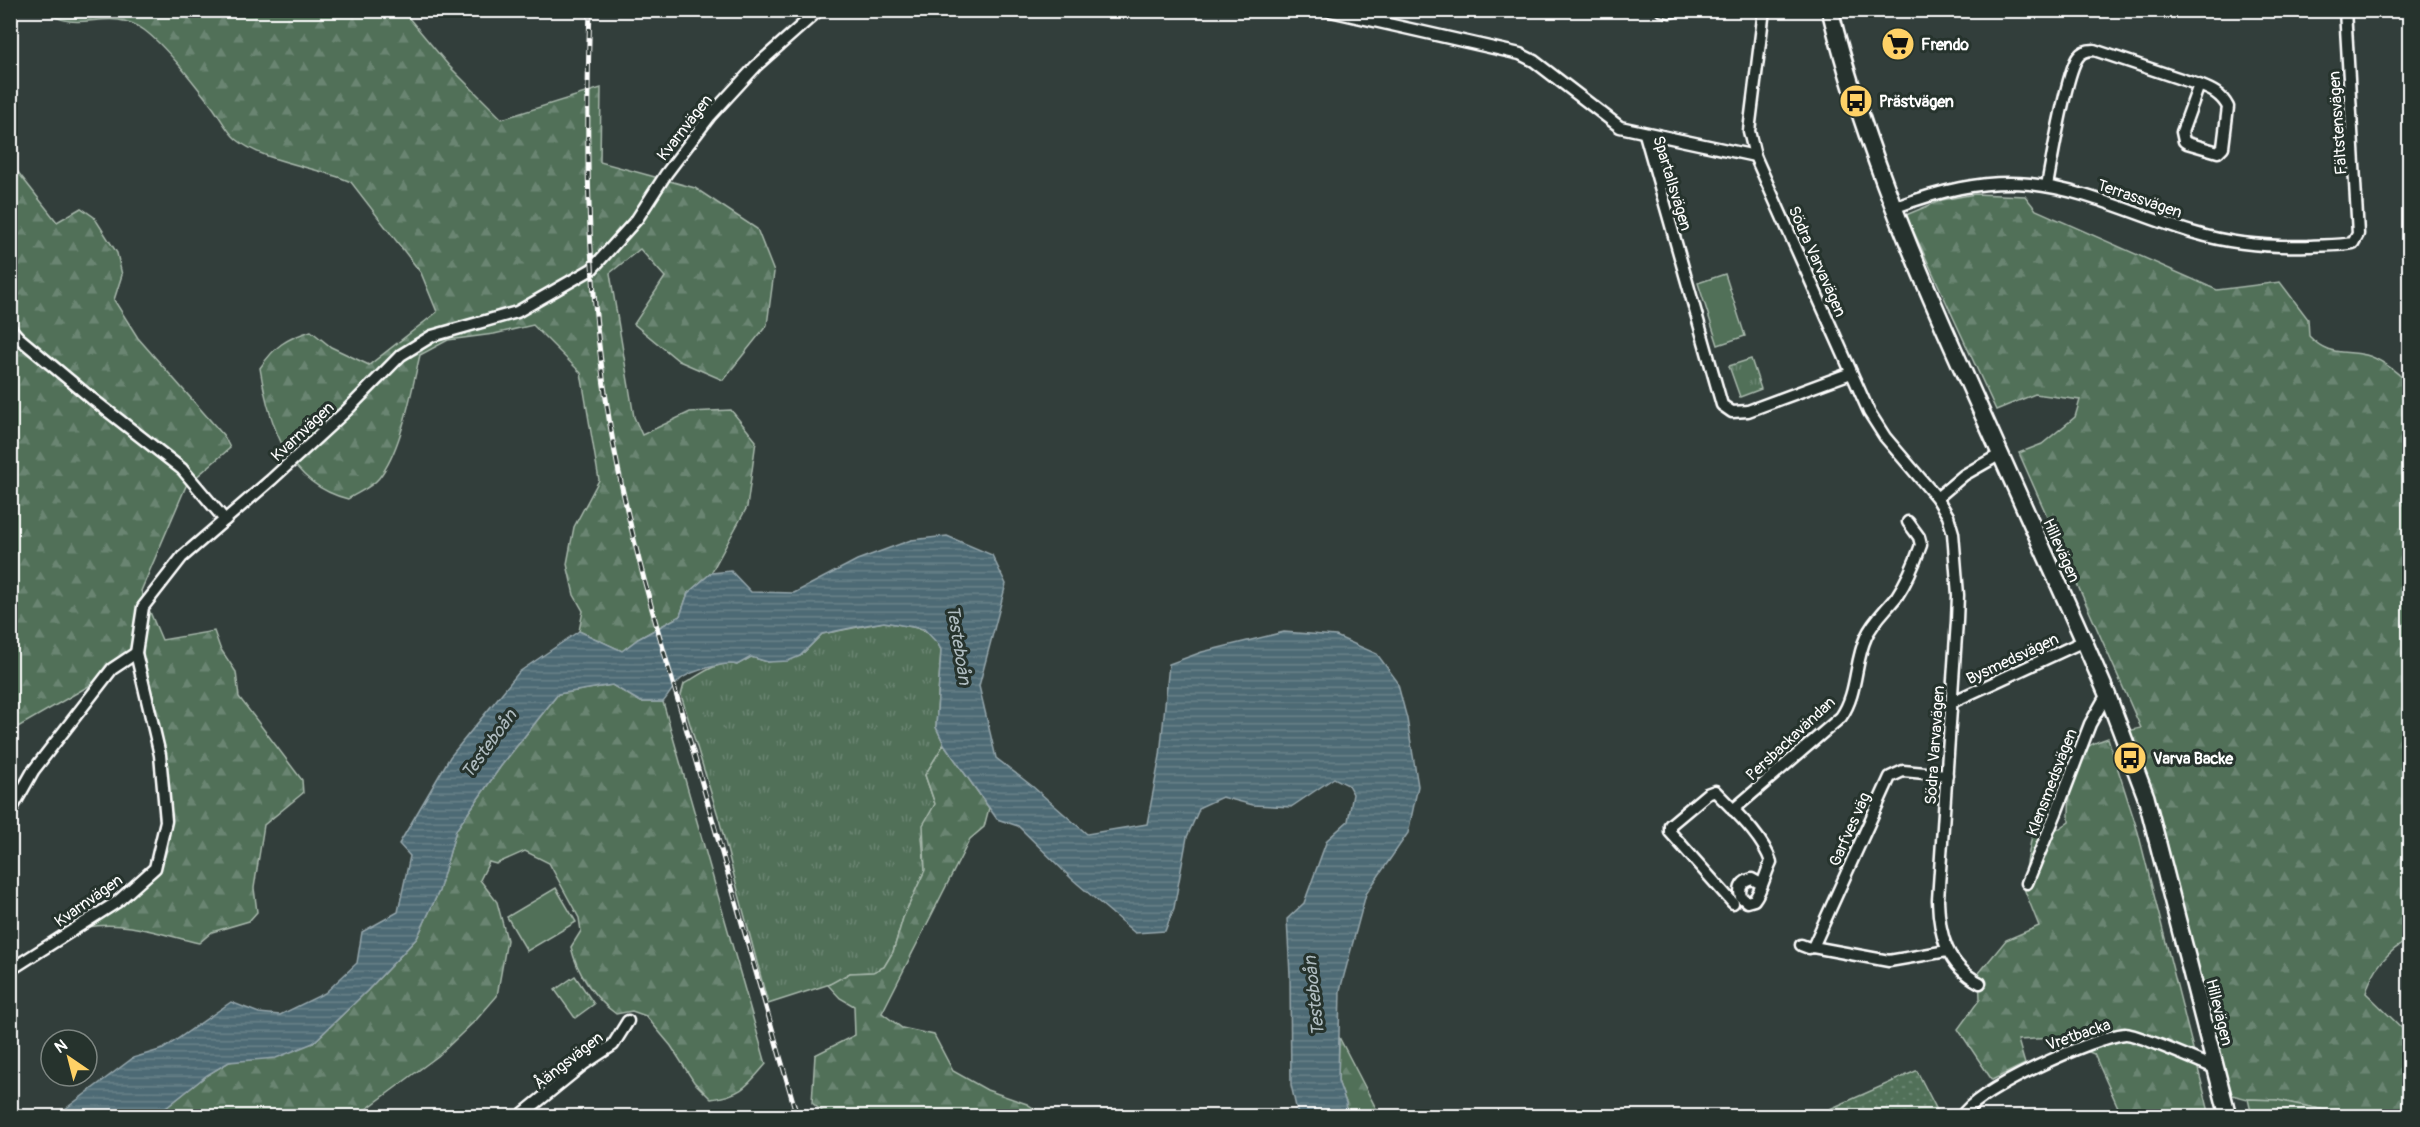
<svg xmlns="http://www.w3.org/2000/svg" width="2420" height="1127" viewBox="0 0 2420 1127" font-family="Pangolin,sans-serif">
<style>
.grass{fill:url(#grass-tufts);stroke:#a8b8ac;stroke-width:1.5}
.forest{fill:url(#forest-firs);stroke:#a8b8ac;stroke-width:1.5}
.garden{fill:url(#garden-dots);stroke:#a8b8ac;stroke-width:1.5}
.pitch{fill:#517059;stroke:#a8b8ac;stroke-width:1.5}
.water{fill:url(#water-rules);stroke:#95a6ac;stroke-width:1.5}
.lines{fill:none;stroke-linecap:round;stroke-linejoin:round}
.street-casing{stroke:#fff;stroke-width:15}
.secondary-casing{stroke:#fff;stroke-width:20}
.street{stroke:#26332d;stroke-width:10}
.secondary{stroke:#26332d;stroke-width:15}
.rail-casing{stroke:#fff;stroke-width:5}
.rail{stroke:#26332d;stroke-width:3;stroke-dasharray:9;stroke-linecap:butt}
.labels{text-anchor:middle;stroke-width:6;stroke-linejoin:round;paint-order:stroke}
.poi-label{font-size:16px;font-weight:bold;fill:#fff;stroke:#26332d;text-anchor:start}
.street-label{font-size:16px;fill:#fff;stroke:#26332d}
.water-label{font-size:18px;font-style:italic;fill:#afbcc0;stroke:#26332d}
</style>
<defs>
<pattern id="grass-tufts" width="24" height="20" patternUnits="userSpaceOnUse" patternTransform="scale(1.5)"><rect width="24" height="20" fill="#517059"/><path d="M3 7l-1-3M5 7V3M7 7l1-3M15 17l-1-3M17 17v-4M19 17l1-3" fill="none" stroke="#6b8572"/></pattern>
<pattern id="forest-firs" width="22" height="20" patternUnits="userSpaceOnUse" patternTransform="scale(1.5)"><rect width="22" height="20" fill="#517059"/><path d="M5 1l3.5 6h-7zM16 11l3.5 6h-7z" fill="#6b8572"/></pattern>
<pattern id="garden-dots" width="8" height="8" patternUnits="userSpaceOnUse" patternTransform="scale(1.5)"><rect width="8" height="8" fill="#517059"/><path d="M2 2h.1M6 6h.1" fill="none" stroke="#6b8572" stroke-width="1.8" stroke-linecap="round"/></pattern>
<pattern id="water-rules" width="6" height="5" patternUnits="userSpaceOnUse" patternTransform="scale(1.5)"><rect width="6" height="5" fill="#4e6b74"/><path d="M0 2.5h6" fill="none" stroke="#698189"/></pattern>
</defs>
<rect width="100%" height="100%" fill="#323e3b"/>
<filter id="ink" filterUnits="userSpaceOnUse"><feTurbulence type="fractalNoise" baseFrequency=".0167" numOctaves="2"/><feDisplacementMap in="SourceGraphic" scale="12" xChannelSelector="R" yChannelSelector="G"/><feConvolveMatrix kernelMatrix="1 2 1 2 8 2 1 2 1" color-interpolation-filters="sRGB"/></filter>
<g filter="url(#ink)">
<g class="grass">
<polygon points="1751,359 1761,389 1740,397 1729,366"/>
<path d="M884 622C906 626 932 625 941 650L936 727 944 744 925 775 935 804 922 837 925 870 903 918 893 952 884 967 874 972 850 973 833 983 768 1004 719 819 681 695 684 684C700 675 719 659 737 665L751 657 768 662 800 656 822 634Z"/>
<polygon points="575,976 594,1004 575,1018 555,990"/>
</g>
<g class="forest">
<path d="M45 11H403L449 66 502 119 601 88 600 162 695 188 757 229 774 272 767 325 723 380 679 361 634 324 665 277 640 249 610 273 634 417 642 435 690 412 731 410 756 441 747 507 711 573 688 593 680 616 638 639 622 651 579 631 583 611 574 595 567 564 574 527 599 480 581 373 533 325 494 334 448 340 420 355C411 392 402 449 379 478 372 487 357 493 348 499 287 484 269 424 260 368 275 346 285 339 311 331L331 347 369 365 437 312 421 273 351 182C316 166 265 163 236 139 227 131 221 119 214 109 197 87 167 47 144 30 109 5 78 36 45 11Z"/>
<path d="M10 162 57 222 81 208 94 217 117 253 122 275 114 300 138 338 224 436 230 448 186 486 141 591 162 640 214 631 220 648 236 672 239 697 302 780 303 793 264 825 254 888 257 912 249 921 212 932 199 943C163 935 125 920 88 927 109 911 155 880 165 856 183 813 150 704 139 657L11 731Z"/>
<path d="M1975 194 2025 196 2036 210 2217 290 2280 282 2308 319 2309 336C2328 356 2341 350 2366 355 2381 359 2398 373 2409 384V940C2388 950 2372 970 2366 993L2409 1035V1116H2353L2277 1100 2248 1099 2232 1095 2193 961 2148 784 2128 731 2141 728 2019 453 2042 444 2075 417 2080 400 2035 394 1996 410 1906 215 1942 200Z"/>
<path d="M612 685 641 702H663L766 1064C747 1086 742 1095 711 1099L694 1082 671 1046 646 1016 632 1011 616 1014C594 998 577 973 571 947L581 931 579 918 549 863 525 851 496 864 489 862 480 880 497 902 507 940 497 996 477 1019 438 1056 357 1116H156L207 1075 229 1062 313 1043 367 991 417 938 439 891 456 830 501 766 558 694Z"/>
<path d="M2108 738 2138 832 2210 1116H2122L2094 1054 2055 1038 2018 1040 2025 1064 1992 1080 1958 1029 1980 999 1979 973 2006 940 2039 926 2023 886 2033 829 2060 828 2069 822C2069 801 2069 770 2083 752 2089 744 2099 741 2108 738Z"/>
<polygon points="944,744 989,808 984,827 970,839 882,1013 902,1028 934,1035 953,1071 987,1090 1027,1104 1045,1116 828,1116 812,1103 815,1055 855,1035 854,1006 840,998 828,985 850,973 873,972 884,967 893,952 903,918 925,870 923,825 935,804 925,775"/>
<polygon points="1339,1037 1380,1116 1348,1116 1346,1103 1338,1081"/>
</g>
<polygon class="garden" points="1917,1071 1940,1116 1814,1116 1916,1071"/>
<g class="pitch">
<polygon points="1725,274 1745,336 1718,345 1698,283"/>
<polygon points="556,888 576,922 527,951 507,917"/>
<polygon points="2248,1099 2277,1100 2353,1116 2252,1116"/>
</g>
<path class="water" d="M947 536 992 555 1006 584 979 686 996 758 1032 786 1087 834 1147 824 1160 756 1169 664 1202 652 1284 632 1336 636 1377 654 1397 681 1407 719 1418 786 1408 833 1366 894 1340 990 1338 1081 1346 1103 1348 1116H1298L1291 1085 1290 975 1287 919 1304 903 1327 840 1348 821 1353 794 1348 785 1334 778 1291 807 1253 805 1222 797 1200 807 1187 837 1174 908 1165 931 1135 933 1072 879 1018 826 997 819 944 744 936 727 941 650 938 644 924 629 884 622 860 626 822 634 800 656 788 661 768 662 751 657 737 665C726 661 691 671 681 679 674 685 669 695 663 702H641L612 685 558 694 501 766 456 830 439 891 417 938 367 991 313 1043 276 1058 229 1062 207 1075 156 1116H56L133 1058 163 1049 231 1002 259 1013 280 1015 325 993 357 963 362 932 398 912 410 856 399 844 450 757 519 672 579 631 622 651 638 639 680 616 688 593 711 573 731 571 751 592 794 593 857 560 911 540Z"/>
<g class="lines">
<g class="street-casing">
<g id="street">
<polyline points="1326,10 1520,54 1534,61 1620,127 1755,156"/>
<polyline points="1661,10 1670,12 1678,10"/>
<path d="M1764 10 1749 131 1755 156 1869 412 1885 437 1937 498 1948 516 1953 533 1958 595 1957 621 1938 900C1939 935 1947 966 1980 983"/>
<polyline points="1645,134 1722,405 1732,412 1748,411 1851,373"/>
<path d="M2047 186C2051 163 2067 71 2078 57 2082 51 2088 50 2094 50L2199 85C2212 90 2221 94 2228 107L2223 147 2218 152 2187 143 2184 141 2182 132 2199 85"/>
<path d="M1893 208C1936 192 1983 179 2030 184 2088 190 2140 217 2195 233 2231 244 2270 247 2308 246 2322 245 2339 246 2353 243L2358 234 2345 10"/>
<polyline points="10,328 19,338 91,398 182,469 225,520"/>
<polyline points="1937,498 1964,475 1999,455"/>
<polyline points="1952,702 2084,641"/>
<path d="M1733 810 1841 717C1858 693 1854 663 1866 637 1873 621 1886 610 1897 596 1907 581 1915 562 1921 545L1919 537 1908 522"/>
<polyline points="10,812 33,771 112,669 136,653"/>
<polyline points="2027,883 2056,813 2090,724 2107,694"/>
<path d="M1733 903 1670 832V825L1707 794 1715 791C1734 811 1762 835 1771 862 1765 874 1762 890 1754 900L1747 902 1741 897C1738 887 1743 881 1752 879L1761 884"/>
<polyline points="1801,945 1809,948 1813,947"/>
<polyline points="1947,951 1889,961 1813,947 1890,777 1903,771 1947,775"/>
<polyline points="10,970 117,902 155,868 166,821 160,755 136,653 143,607 182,557 271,480 347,410 401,355 432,336 517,312 592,269 637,219 666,174 710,116 756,66 819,10"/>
<polyline points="520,1116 584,1064 613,1045 628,1021"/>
<path d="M1962 1116C1977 1090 2094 1037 2125 1034 2134 1033 2201 1062 2215 1068"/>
</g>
</g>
<g class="secondary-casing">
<path id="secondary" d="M1830 10C1860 130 1906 243 1956 355 1998 451 2041 546 2084 641L2107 694 2146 797 2228 1116"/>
</g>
<use href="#street" class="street"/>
<use href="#secondary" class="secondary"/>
<g class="rail-casing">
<path id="rail" d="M590 10C585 149 587 287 610 425 629 537 662 646 694 755 729 876 763 996 797 1116"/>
</g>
<use href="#rail" class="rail"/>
</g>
</g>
<defs>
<g id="supermarket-disc" transform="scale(1.725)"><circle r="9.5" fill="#ffd166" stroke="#26332d"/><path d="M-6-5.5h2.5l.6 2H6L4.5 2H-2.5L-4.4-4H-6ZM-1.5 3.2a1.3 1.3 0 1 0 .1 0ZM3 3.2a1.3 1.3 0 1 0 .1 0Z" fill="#111"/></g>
<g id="bus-disc" transform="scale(1.725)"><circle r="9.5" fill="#ffd166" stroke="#26332d"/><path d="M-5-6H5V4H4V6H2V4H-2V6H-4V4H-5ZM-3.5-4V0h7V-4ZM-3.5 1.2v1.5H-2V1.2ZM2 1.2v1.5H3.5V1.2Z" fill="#111"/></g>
</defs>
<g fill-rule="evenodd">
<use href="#supermarket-disc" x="1898" y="44"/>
<use href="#bus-disc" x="1856" y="101"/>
<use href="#bus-disc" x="2130" y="758"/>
</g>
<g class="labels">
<g class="poi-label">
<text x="1921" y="50">Frendo</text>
<text x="1879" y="107">Prästvägen</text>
<text x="2153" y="764">Varva Backe</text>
</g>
<g class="street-label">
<text transform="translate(2337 123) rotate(-94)" y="6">Fältstensvägen</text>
<text transform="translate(684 127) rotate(-52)" y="6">Kvarnvägen</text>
<text transform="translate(1673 183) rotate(73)" y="6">Spartallsvägen</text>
<text transform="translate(2140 198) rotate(19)" y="6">Terrassvägen</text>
<text transform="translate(1818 261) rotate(66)" y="6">Södra Varvavägen</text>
<text transform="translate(302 431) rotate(-43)" y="6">Kvarnvägen</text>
<text transform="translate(2062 550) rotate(66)" y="6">Hillevägen</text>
<text transform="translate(2012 658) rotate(-25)" y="6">Bysmedsvägen</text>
<text transform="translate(1790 738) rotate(-43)" y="6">Persbackavändan</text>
<text transform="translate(1934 745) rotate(-86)" y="6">Södra Varvavägen</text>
<text transform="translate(2051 782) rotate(-69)" y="6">Klensmedsvägen</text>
<text transform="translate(1849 829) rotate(-66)" y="6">Garfves väg</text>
<text transform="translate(88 900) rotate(-35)" y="6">Kvarnvägen</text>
<text transform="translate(2220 1012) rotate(76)" y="6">Hillevägen</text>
<text transform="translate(2078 1034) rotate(-19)" y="6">Vretbacka</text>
<text transform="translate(568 1060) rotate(-38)" y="6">Åängsvägen</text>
</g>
<g class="water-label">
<text transform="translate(959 645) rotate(81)" y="6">Testeboån</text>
<text transform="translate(489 744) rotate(-54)" y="6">Testeboån</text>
<text transform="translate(1314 996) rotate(-96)" y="6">Testeboån</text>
</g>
</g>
<rect width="2420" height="1127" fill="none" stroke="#26332d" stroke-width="36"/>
<rect x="18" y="18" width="2384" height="1091" fill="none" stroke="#fff" stroke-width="2" filter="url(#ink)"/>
<g transform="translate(69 1058) rotate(325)"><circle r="28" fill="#26332d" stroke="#7d8581" stroke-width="1.5"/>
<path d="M0-4.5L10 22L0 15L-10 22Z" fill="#ffd166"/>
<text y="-9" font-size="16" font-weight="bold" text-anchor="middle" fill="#ffffff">N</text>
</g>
</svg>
